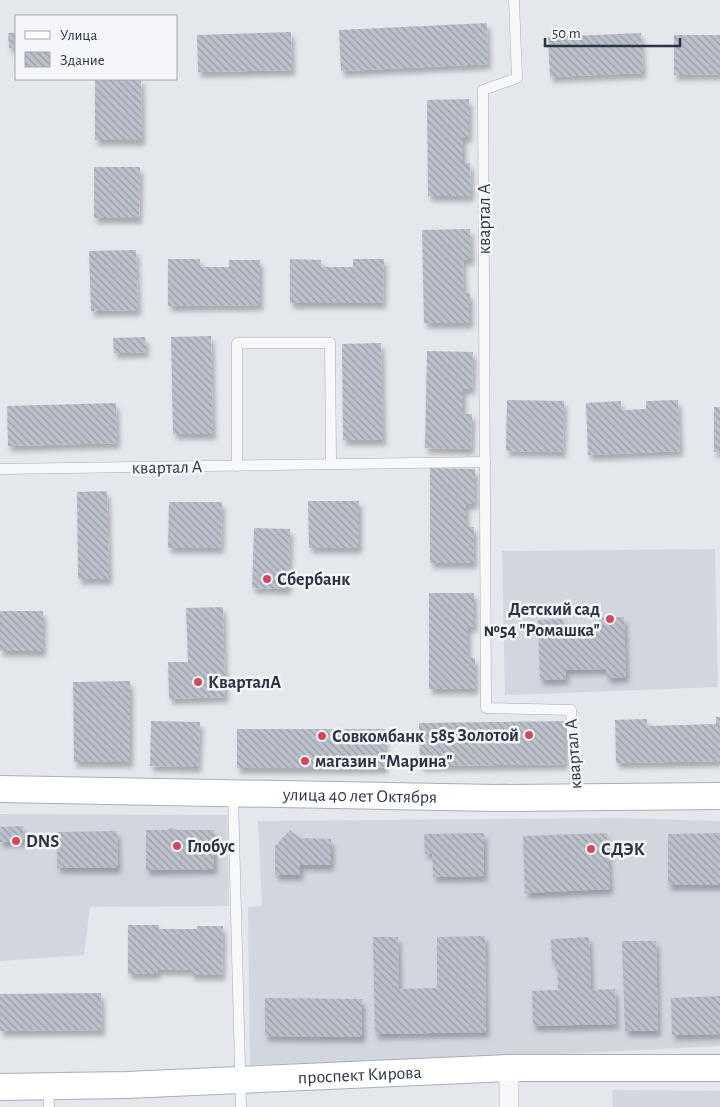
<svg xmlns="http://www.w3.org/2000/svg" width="720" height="1107" viewBox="0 0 720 1107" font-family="'Alegreya Sans',sans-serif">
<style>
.built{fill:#d2d6de}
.building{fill:url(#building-back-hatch);filter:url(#shadow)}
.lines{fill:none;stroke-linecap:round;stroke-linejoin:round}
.lane-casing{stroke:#a9aeb7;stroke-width:11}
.street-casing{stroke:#a9aeb7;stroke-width:20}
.secondary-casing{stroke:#a9aeb7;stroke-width:28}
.lane{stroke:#f7f8fa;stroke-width:10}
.street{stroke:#f7f8fa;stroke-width:19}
.secondary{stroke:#fff;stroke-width:26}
.poi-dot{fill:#d1495b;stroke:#f4f6f9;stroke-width:2}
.labels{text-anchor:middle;stroke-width:5;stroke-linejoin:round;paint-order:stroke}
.street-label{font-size:18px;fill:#2b3445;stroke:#f4f6f9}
.poi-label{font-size:18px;font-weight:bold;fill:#2b3445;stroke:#f4f6f9;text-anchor:start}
</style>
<defs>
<pattern id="building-back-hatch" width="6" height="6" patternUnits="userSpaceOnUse" patternTransform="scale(1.25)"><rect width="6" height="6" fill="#bbc0ca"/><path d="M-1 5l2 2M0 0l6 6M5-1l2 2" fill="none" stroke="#989da6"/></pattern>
<filter id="shadow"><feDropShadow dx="3" dy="5.5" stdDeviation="2.5" flood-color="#0004"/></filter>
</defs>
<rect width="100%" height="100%" fill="#e4e7ec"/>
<g class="built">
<polygon points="715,549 718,687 505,695 502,551"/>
<polygon points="0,814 227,815 229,906 90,907 84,955 0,961"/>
<polygon points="616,818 720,821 720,1046 520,1056 250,1065 248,907 262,906 258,821"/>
<polygon points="612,1090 720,1091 720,1107 613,1107"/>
</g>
<g class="building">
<polygon points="487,23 488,64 341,71 339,30"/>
<polygon points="291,32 292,70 198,72 197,35"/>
<polygon points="8,33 16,33 16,48 9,48"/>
<polygon points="641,33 643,73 550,77 548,37"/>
<polygon points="674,35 720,35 720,74 674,75"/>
<polygon points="95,79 141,79 142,140 95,140"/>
<polygon points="469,99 469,137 463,137 463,163 470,163 471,196 428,196 427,100"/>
<polygon points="94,167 140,167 139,218 94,218"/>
<polygon points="470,229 471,260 463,260 464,293 470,293 470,323 424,323 422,230"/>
<polygon points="136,250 138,310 91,311 89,251"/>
<polygon points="168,259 200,259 200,267 229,267 229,260 260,260 260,305 168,306"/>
<polygon points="290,259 321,260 321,267 353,267 353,259 384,259 383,303 290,303"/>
<polygon points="211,336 213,434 173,434 171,337"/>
<polygon points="145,337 146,352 114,353 113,338"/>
<polygon points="381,343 383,440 343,440 342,344"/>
<polygon points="427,351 473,352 472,389 463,389 463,414 472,414 471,449 425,448"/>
<polygon points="507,400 564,401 563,452 506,451"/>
<polygon points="678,400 680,451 588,455 586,403 621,401 621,410 646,409 646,401"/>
<polygon points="116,403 117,443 8,446 7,406"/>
<rect x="714" y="407" width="6" height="45"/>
<polygon points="430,468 475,469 475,504 466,504 466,527 474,527 474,563 430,563"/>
<polygon points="107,491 109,579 78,579 77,492"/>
<polygon points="308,501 359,501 359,548 309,548"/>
<polygon points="169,502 222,502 221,548 168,548"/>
<polygon points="254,528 290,529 288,589 252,588"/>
<polygon points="429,593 474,593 474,627 468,627 468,658 475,658 475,689 429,689"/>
<polygon points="223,607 225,697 169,699 168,662 188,662 186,608"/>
<rect x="0" y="611" width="43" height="40"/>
<polygon points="624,617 626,677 607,678 606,669 565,670 566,679 540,680 538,620 563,619 563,634 600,632 599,618"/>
<polygon points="130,681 130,762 74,762 73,682"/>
<polygon points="716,717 720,717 720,761 616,763 615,720 647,719 647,726 716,724"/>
<polygon points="151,721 200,722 198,767 150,766"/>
<polygon points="565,721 565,764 420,766 419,723"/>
<rect x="237" y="729" width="148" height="39"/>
<polygon points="23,826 24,841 0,842 0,827"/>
<polygon points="172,828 177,830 214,830 214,869 146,870 146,830 167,830"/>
<polygon points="290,830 299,838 331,839 331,865 300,865 300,875 275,875 275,846"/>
<polygon points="117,831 118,868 57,868 57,832"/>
<polygon points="484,833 484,876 433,877 432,853 425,854 424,834"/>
<polygon points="607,833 610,889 525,893 523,836"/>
<polygon points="720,833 720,885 668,885 668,834"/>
<polygon points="128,925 159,925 159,929 197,929 197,926 223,926 222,975 191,975 191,970 158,970 157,974 128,974"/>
<polygon points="485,936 486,1032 375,1034 373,937 398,937 399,989 437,988 437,937"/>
<polygon points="589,937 591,990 615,989 616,1024 533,1026 532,991 558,990 557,963 552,963 551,939"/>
<polygon points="622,941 656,941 658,1031 625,1031"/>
<polygon points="101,993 102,1030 0,1031 0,994"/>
<polygon points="720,996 720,1034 672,1035 671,998"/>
<polygon points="265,998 362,999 362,1037 265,1036"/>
</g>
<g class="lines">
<g class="lane-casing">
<g id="lane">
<polyline points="514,0 517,78 483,90 486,708 571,710 576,797"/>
<polyline points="237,466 237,343 330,343 331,464"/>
<polyline points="0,469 485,462"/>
<polyline points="233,795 241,1107"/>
<polyline points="48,1087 49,1107"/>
</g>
</g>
<g class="street-casing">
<polyline id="street" points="509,1107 509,1068"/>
</g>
<g class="secondary-casing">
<g id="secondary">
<path id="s1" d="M0 789 496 798 720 796"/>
<path id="s2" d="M0 1087 127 1085 509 1068H720"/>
</g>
</g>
<use href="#lane" class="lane"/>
<use href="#street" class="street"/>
<use href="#secondary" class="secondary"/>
</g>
<g class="poi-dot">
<circle cx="267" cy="579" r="5"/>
<circle cx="610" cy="619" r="5"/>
<circle cx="198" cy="682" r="5"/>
<circle cx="529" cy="735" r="5"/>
<circle cx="322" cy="736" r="5"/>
<circle cx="305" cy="761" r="5"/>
<circle cx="16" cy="841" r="5"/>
<circle cx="177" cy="846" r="5"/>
<circle cx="591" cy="849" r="5"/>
</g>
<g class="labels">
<g class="street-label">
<text transform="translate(484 219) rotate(-90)" y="6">квартал А</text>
<text transform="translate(167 467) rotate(-1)" y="6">квартал А</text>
<text transform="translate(573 754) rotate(-94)" y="6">квартал А</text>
<text dy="6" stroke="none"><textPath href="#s1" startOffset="360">улица 40 лет Октября</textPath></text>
<text dy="6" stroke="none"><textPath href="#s2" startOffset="360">проспект Кирова</textPath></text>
</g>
<g class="poi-label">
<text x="277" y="585">Сбербанк</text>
<text x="600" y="615" text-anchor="end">Детский сад<tspan x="600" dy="21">№54 "Ромашка"</tspan></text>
<text x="208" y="688">КварталА</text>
<text x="519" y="741" text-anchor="end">585 Золотой</text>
<text x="332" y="742">Совкомбанк</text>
<text x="315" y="767">магазин "Марина"</text>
<text x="26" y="847">DNS</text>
<text x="187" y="852">Глобус</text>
<text x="601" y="855">СДЭК</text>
</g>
</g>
<rect x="15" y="15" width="162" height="65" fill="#f4f6f9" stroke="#a4a8b1"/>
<rect x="25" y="31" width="25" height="8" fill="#ffffff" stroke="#a4a8b1"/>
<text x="60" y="40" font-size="15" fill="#2b3445">Улица</text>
<rect x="25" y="52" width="25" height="15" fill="url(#building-back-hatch)" stroke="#a4a8b1"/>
<text x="60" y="65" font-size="15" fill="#2b3445">Здание</text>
<path d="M545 38v8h135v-8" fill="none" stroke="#2b3445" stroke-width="2.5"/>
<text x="552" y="38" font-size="15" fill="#2b3445" stroke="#f4f6f9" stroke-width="4" paint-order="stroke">50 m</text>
</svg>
